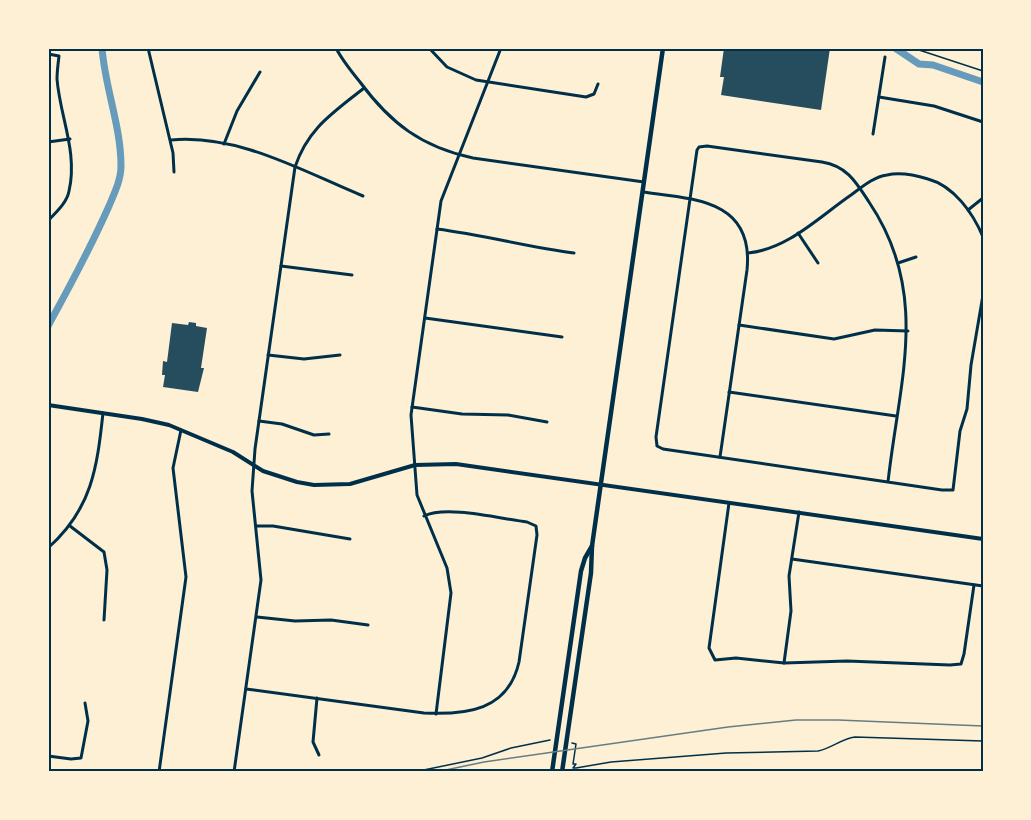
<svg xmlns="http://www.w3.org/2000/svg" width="1031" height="820" viewBox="0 0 1031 820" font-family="'Fira Sans Condensed',sans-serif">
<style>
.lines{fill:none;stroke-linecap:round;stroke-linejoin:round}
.canal{stroke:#669bbc;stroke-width:7}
.building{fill:#264d5e}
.path{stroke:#003049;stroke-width:1.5}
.minor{stroke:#003049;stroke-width:3}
.tertiary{stroke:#003049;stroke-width:4}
.primary{stroke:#003049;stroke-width:4.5}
.tram{stroke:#657d81;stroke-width:1.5}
.neatline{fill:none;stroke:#003049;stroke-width:2}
</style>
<rect width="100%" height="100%" fill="#fdf0d5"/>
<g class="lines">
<g class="canal">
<polyline points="895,48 919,64 933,65 983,82"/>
<path d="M48 326C70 286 91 247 109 206 114 194 121 180 121 166 121 126 105 88 102 48"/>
</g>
</g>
<g class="building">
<polygon points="724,48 830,48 821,110 721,95 724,77 720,77"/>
<polygon points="189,322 196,323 196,326 207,328 201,368 204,368 198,392 163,387 165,375 162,375 163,361 167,362 172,323 188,325"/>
</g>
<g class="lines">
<g class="path">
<polyline points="913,48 983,71"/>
<path d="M572 743 576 744 573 764H576L573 768H576L611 762 726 753 818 751C832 748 841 739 855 737L983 741"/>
<polyline points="414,772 482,758 511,748 550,740"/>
</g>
<g class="minor">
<polyline points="148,48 173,153 174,172"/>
<path d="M336 48C342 60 351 71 360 82 391 124 422 147 473 158L644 182"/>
<polyline points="429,48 447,67 476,80 586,97 594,94 598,84"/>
<path d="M48 54 59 56C58 64 57 72 57 79 60 117 78 152 69 191 67 203 55 213 48 221"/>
<polyline points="879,97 934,106 983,122"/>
<polyline points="873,134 885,57"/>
<path d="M171 140C239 134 302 171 363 196"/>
<polyline points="48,142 70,139"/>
<polyline points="224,144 237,111 260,72"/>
<path d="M643 192C695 199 754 200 747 270L720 457"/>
<polyline points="968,210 983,198"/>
<path d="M437 229C484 235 528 247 574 253"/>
<polyline points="798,233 818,263"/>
<path d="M748 253C788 249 819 217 851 195 862 187 873 177 887 175 900 172 915 175 928 179 954 186 973 213 983 237"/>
<polyline points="898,263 916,257"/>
<polyline points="281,266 352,275"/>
<polyline points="425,318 562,337"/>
<polyline points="739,325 834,339 875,330 908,331"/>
<polyline points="268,355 304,359 340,355"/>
<polyline points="729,392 896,416"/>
<polyline points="412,407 462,414 508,415 547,422"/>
<polyline points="259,421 282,424 314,435 329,434"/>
<path d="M888 482C899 381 931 294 869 202 856 182 847 166 822 162L707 146 699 147 697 150 656 437 657 446 663 449 942 490H953L960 431 967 409 971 365 983 295"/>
<polyline points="729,503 709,648 715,660 736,658 784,663 847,661 950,665 961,664 964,654 974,585"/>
<polyline points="70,526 104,552 107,570 104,620"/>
<polyline points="256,526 273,526 350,539"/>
<path d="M48 548C92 509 97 468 103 413"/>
<polyline points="792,559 983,586"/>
<polyline points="257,617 295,621 331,620 368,625"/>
<polyline points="784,663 791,611 789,576 799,512"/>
<path d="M246 689 424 713C466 715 508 711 519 662L537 535 536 526 527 522C501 519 447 505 424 516"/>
<polyline points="317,698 313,742 319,755"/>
<polyline points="436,714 451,593 447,568 417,495 411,415 441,201 501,48"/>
<polyline points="48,756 71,759 81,758 88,721 85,703"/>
<polyline points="159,772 186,577 173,468 181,430"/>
<path d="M234 772 261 580 252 491 255 449 295 167C308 128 333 113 364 88"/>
</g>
<polyline class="tertiary" points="48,405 142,419 169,425 233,452 263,471 297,482 314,485 350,484 415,465 456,464 983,539"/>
<g class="primary">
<polyline points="552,772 581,571 585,558 592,546"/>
<polyline points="562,772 591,573 592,546 663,48"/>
</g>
<polyline class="tram" points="436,772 484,762 728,727 796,720 838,720 983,726"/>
</g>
<rect width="1031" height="820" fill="none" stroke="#fdf0d5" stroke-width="99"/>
<rect x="50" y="50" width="932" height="720" class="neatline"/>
</svg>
